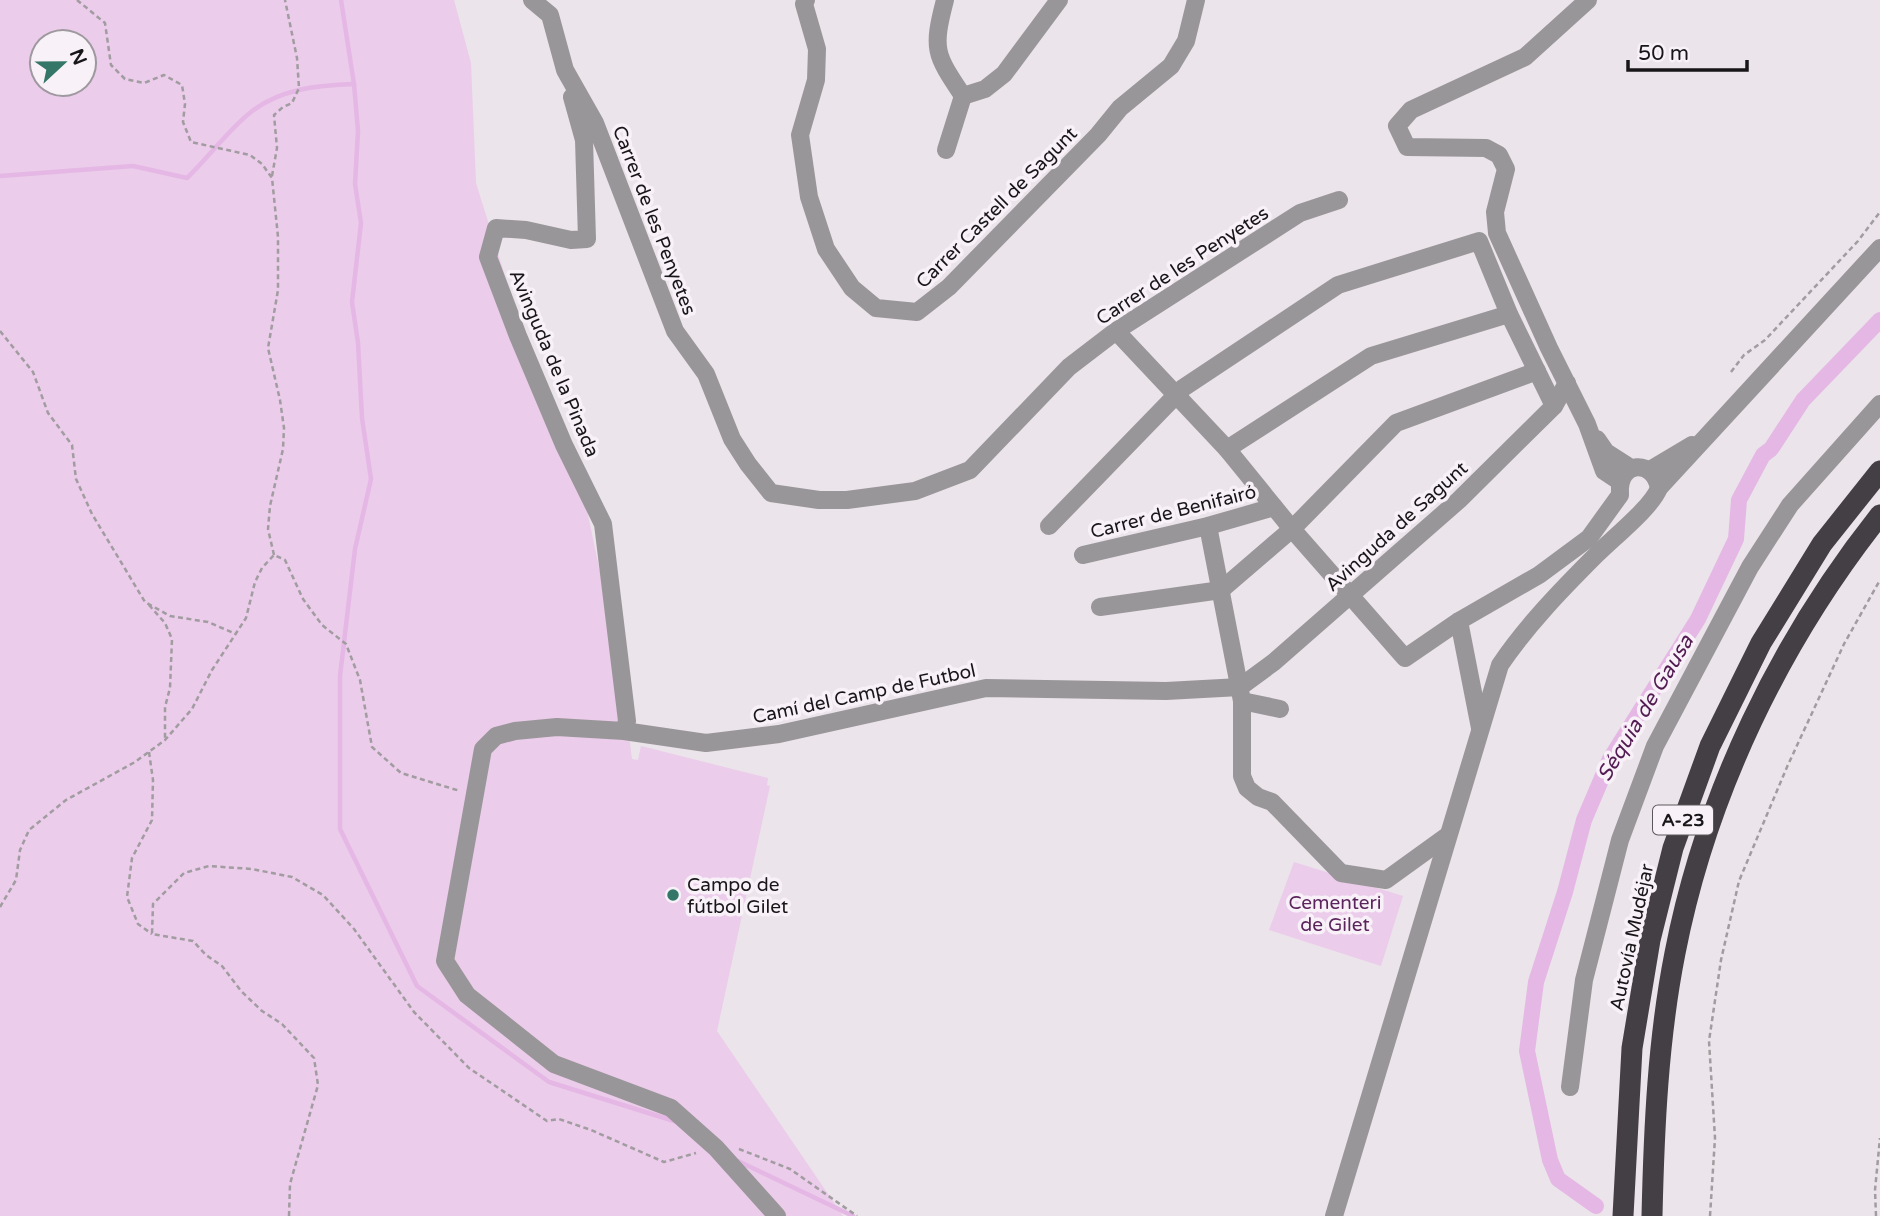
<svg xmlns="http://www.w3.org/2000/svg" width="1880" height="1216" viewBox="0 0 1880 1216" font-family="'Varela Round',sans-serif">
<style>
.green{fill:#ebccea;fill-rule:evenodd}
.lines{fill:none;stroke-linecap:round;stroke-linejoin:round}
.stream{stroke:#e5b7e5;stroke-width:4.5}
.canal{stroke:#e5b7e5;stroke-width:16}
.path{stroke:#a19ca0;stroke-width:2.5;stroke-dasharray:5 3.5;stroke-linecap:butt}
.minor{stroke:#999699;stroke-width:18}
.highway{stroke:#443f44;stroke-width:21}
.poi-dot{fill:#347768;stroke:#f8f1f8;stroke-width:2.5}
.labels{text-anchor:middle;stroke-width:7;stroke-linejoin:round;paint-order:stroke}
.shield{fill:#f8f1f8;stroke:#5b585b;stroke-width:2}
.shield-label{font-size:18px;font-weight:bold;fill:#181618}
.street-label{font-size:19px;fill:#181618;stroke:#f8f1f8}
.poi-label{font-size:19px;fill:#181618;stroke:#f8f1f8;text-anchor:start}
.park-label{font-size:19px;fill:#5b245c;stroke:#f8f1f8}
.water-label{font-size:21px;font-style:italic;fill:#521c53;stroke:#f8f1f8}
</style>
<rect width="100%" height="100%" fill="#ebe4ea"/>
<g class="green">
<path d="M0 0H454L471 63 476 183 540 388 580 477 621 672 632 759 638 760 641 746 768 778 767 785 770 786 717 1031 843 1216H0ZM42 42H84V84H42Z"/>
<polygon points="1294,862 1403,896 1381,966 1269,930"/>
</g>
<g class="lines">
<g class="stream">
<polyline points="341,0 354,84 358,131 355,184 361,223 352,302 358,343 362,418 371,479 355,549 340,676 340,829 417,986 549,1082 674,1121"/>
<path d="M0 176 133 166 187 178C208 158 229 129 251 112 280 89 318 85 354 84"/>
<polyline points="738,1161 853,1216"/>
</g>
<polyline class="canal" points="1596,1206 1558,1179 1550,1160 1527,1051 1536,982 1565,892 1584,820 1610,759 1698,619 1736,539 1739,500 1763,455 1771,449 1803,400 1880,320"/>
<g class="path">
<polyline points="77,0 105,23 111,65 125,79 144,83 164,75 182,85 185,104 183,122 191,142 250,155 262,164 272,178 278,237 278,290 268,348 280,400 284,428 283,449 270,506 268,529 274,555"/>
<polyline points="272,176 277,148 274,115 283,107 292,103 299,88 297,58 285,0"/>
<polyline points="0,331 33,372 48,413 72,445 76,479 92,514 145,602 170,616 208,622 236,634"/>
<polyline points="1731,372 1744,355 1765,340 1858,241 1880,212"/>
<polyline points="149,605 165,623 172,639 170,688 165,707 165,740"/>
<polyline points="149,752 153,780 152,820 132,858 127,897 138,924 152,934"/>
<polyline points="0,907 16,880 20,850 29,830 66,800 135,762 165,740 192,709 212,670 246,618 255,582 262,568 274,555 285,560 303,599 322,625 346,644 360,680 372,747 401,773 460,791"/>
<polyline points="1374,909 1379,896"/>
<polyline points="739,1149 790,1169 857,1216"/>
<polyline points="289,1216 290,1184 318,1085 314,1058 282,1024 262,1011 241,991 222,966 206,955 193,941 152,934 153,904 184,873 209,866 252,869 292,877 323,895 354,929 414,1012 469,1068 547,1121 559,1119 591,1130 664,1162 696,1153"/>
<polyline points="1710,1216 1715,1138 1709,1041 1721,960 1739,881 1787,767 1844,644 1880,580"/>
<polyline points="1876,1216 1875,1190 1880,1138"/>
</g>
<g class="minor">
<polyline points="532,0 550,15 565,70 595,123 675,331 706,374 732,439 748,464 771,493 819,500 847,500 915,491 970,470 1069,367 1116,331 1300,213 1339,200"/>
<polyline points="806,0 804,4 817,49 816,80 800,135 809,197 826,249 852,288 876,308 917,312 949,287 1098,135 1120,108 1171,66 1186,41 1196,0"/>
<path d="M945 0C932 50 935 54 963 96L985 89 1004 74 1059 0"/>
<polyline points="1588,0 1525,57 1411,110 1397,126 1407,147 1486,148 1499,155 1506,169 1495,212 1497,233 1549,348 1587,424 1604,471 1619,481"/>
<polyline points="572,97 584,140 587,239 571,240 526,230 496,228 488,257 518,336 564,445 603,524 627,721 624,731"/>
<polyline points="946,150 963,96"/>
<polyline points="1116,331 1227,449 1292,529 1405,658 1459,621 1539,575 1589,538 1620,495"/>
<polyline points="1597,439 1606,452 1631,468"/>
<polyline points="1227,449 1371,356 1509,314"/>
<polyline points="1650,470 1692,445"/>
<path d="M1620 493C1618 461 1653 458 1659 488"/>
<polyline points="1049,526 1183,388 1338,285 1479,241 1509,314 1554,406"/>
<polyline points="1208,526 1242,701 1242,776 1247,788 1258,797 1272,802 1341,873 1386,880 1447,836"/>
<polyline points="1083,555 1208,526 1274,507"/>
<polyline points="1100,607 1221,590 1292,529 1396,423 1537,371"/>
<polyline points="1459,621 1480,728"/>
<polyline points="1242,701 1280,709"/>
<polyline points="1570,1087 1584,980 1620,840 1655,746 1750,567 1790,505 1880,404"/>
<polyline points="777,1216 716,1148 671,1108 554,1064 467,995 445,961 483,749 496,736 515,731 557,727 624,731 706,743 779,734 986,688 1166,691 1240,687 1274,662 1459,500 1554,406 1567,383"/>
<path d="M1334 1216 1500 665C1527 625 1562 589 1596 555 1613 538 1652 507 1659 488L1880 248"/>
</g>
<g class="highway">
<polyline points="1623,1216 1632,1048 1650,940 1673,848 1710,746 1761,643 1822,544 1880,471"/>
<path d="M1652 1216C1654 1128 1658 1039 1675 953 1706 794 1780 641 1880 515"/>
</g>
</g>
<circle class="poi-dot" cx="673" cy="895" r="7"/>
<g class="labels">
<rect class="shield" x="1653" y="805.5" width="60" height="29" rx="5"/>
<g class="shield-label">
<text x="1683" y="826">A-23</text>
</g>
<g class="street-label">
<text transform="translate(996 207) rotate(-45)" y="7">Carrer Castell de Sagunt</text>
<text transform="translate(655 220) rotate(69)" y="7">Carrer de les Penyetes</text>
<text transform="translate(1182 265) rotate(-33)" y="7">Carrer de les Penyetes</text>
<text transform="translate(555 363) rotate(67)" y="7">Avinguda de la Pinada</text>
<text transform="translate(1173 511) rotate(-14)" y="7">Carrer de Benifairó</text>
<text transform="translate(1396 526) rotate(-42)" y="7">Avinguda de Sagunt</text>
<text transform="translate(864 693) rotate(-12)" y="7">Camí del Camp de Futbol</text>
<text transform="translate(1631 937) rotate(-78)" y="7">Autovía Mudéjar</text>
</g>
<g class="poi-label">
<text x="687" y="891">Campo de<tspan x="687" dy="22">fútbol Gilet</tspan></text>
</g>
<g class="park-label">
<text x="1335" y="909">Cementeri<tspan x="1335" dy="22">de Gilet</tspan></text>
</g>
<g class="water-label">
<text transform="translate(1645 708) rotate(-59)" y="7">Séquia de Gausa</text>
</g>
</g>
<g transform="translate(63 63) rotate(68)"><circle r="33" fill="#f8f1f8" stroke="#9e999e" stroke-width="2"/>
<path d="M0-5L12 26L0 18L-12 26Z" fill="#347768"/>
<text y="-10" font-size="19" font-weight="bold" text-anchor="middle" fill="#181618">N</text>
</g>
<path d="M1628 60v10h119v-10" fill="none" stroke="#181618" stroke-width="3.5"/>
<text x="1638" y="60" font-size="21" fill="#181618" stroke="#f8f1f8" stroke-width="5" paint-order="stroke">50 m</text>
</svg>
